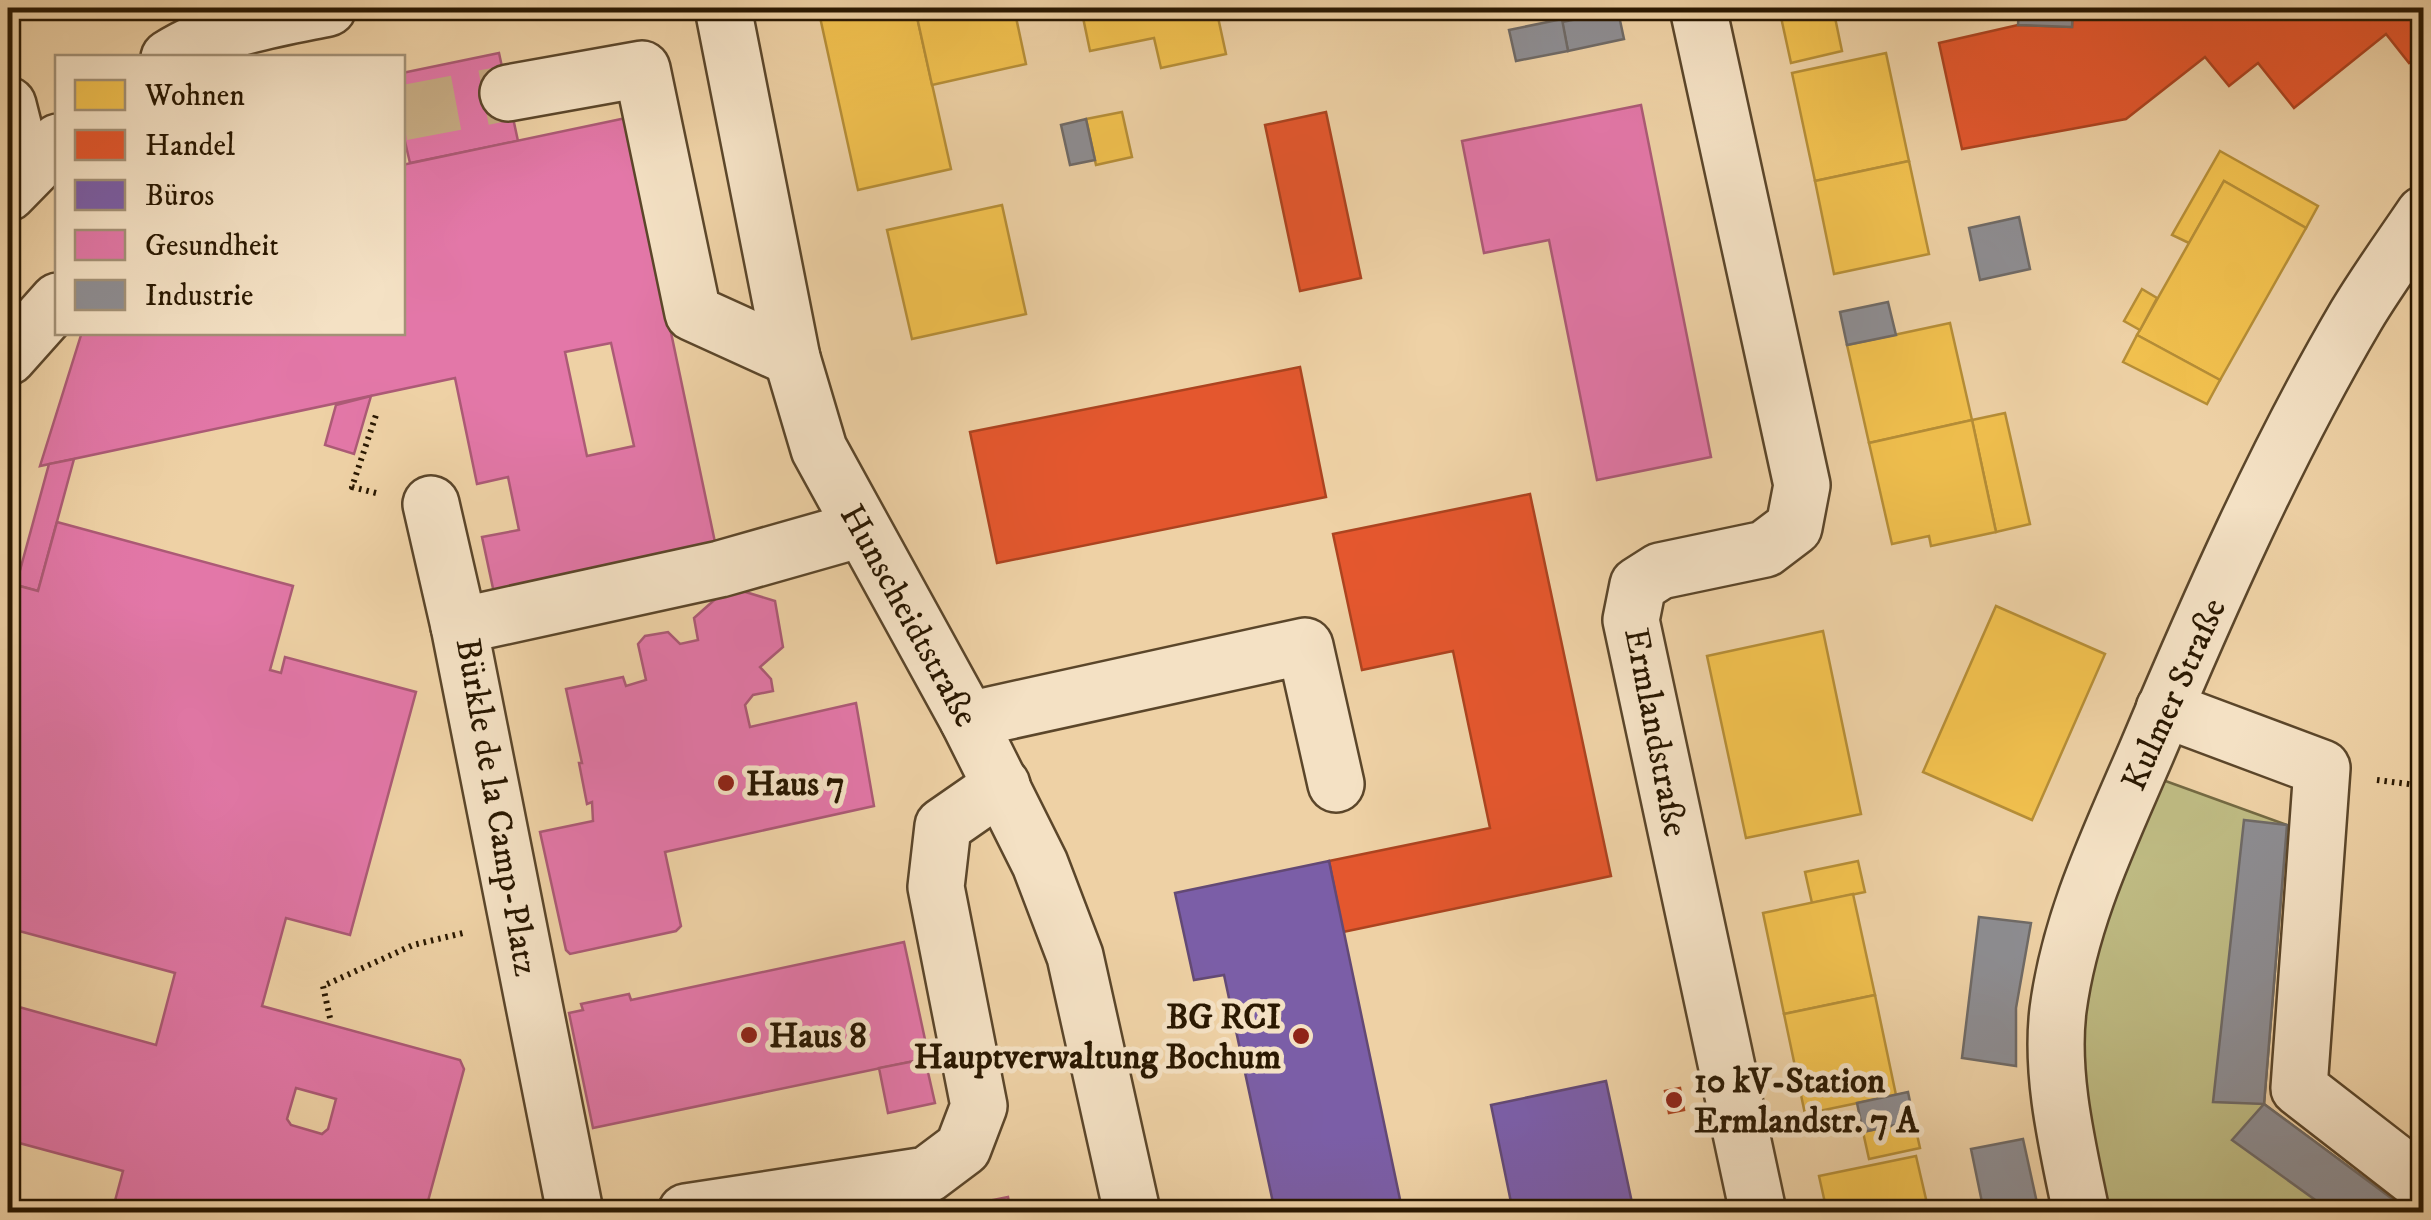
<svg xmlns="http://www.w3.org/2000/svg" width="2431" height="1220" viewBox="0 0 2431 1220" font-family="'IM FELL DW Pica',serif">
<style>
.green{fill:#beba82;stroke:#746942;stroke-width:2.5}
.homes{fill:#f2c14e;stroke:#b68e37;stroke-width:2.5}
.shops{fill:#e4572e;stroke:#ac4420;stroke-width:2.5}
.offices{fill:#7b5ea7;stroke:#634975;stroke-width:2.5}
.health{fill:#e377a8;stroke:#ac5a76;stroke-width:2.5;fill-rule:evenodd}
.industry{fill:#8d8d92;stroke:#6f6a66;stroke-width:2.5}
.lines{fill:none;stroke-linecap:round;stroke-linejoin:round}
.minor-tunnel{stroke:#c7ac84;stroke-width:55;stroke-dasharray:55 28;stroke-linecap:butt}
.minor-casing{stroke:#5b462a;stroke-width:60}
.path{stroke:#2a1801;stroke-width:6;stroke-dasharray:2.5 5;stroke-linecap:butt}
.minor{stroke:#f4e1c4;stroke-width:55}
.poi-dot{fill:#8f2418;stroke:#f4e1c4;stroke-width:4}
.labels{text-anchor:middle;stroke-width:10;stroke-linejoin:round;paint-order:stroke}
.street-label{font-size:35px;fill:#2a1801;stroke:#f4e1c4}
.poi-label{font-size:35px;font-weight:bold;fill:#2a1801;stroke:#f4e1c4;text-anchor:start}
</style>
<rect width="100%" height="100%" fill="#eed1a5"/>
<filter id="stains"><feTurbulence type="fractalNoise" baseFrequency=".002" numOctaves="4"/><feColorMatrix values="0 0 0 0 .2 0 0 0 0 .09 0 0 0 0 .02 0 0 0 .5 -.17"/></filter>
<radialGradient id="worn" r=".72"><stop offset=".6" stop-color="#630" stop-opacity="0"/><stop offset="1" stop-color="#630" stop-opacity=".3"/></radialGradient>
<path class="green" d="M2160 779 2287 825 2264 1104 2410 1212H2107C2099 1170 2083 1118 2080 1076 2074 971 2122 874 2160 779Z"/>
<g class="homes">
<polygon points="818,8 915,8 951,169 858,190"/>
<polygon points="915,8 1014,8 1026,64 932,85"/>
<polygon points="1081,8 1216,8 1226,54 1161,68 1154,38 1090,51"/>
<polygon points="1573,8 1618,8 1618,11 1575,19"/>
<polygon points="1779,8 1833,8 1842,51 1791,63"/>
<polygon points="1886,53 1909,161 1815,181 1792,73"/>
<polygon points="1122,112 1132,157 1096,165 1086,119"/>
<polygon points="2220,151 2318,206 2306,228 2224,181 2189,243 2172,235"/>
<polygon points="1909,161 1929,254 1834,274 1815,181"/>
<polygon points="2224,181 2306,228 2220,380 2137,335"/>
<polygon points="1002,205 1026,314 912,339 887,230"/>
<polygon points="2142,289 2157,298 2140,330 2124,321"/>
<polygon points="1950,323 1972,420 1869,443 1847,345"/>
<polygon points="2137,335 2220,380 2207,404 2123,362"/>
<polygon points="2005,413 2030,524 1996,532 1972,420"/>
<polygon points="1972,420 1996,532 1931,546 1929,536 1892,544 1869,443"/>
<polygon points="1996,606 2105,654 2032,820 1923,772"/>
<polygon points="1823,631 1861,814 1746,838 1707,656"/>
<polygon points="1858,861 1865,892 1812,903 1805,872"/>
<polygon points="1853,894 1875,995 1784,1014 1763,913"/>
<polygon points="1875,995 1896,1095 1805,1114 1784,1014"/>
<polygon points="1914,1121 1920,1148 1869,1159 1863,1132"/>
<polygon points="1916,1156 1929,1212 1827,1212 1819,1176"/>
</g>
<g class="shops">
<polygon points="2073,8 2424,8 2424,52 2409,63 2386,34 2294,108 2258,63 2229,86 2205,57 2126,119 1962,149 1939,43 2018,25 2072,27"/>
<polygon points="1326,112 1361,278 1300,291 1265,125"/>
<polygon points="1300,367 1326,497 997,563 970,432"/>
<polygon points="1530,494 1611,876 1343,932 1329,861 1490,828 1453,651 1362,670 1333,534"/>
<polygon points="1680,1088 1684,1110 1669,1113 1665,1091"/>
</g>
<g class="offices">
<polygon points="1329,861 1402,1209 1382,1212 1275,1212 1224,975 1194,980 1175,893"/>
<polygon points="1606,1081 1634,1212 1513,1212 1491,1105"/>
</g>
<g class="health">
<polygon points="499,53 518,141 410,163 402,129 402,73"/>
<polygon points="1641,105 1711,457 1597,480 1549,240 1484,253 1462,141"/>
<path d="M626 118 716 547 494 593 482 537 519 530 508 477 477 484 455 378 40 466 82 332H402V165ZM611 343 634 446 587 456 565 352Z"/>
<polygon points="371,396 354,454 325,445 336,405"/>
<polygon points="74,459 38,591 16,585 49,464"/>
<path d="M57 522 293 586 270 670 281 673 285 657 416 692 350 935 286 918 262 1006 460 1060 464 1069 425 1212H323L286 1203 277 1212H112L123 1171 8 1140V1004L156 1045 175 973 8 928V552L14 554 21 565 16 585 38 591ZM296 1088 336 1099 328 1129 322 1134 291 1125 287 1119Z"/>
<polygon points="729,587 775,601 783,647 760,667 771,679 773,691 753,695 745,705 750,727 856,703 874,806 665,852 681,926 676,931 570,954 566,950 540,832 593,821 592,802 587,804 579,763 582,763 566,689 623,677 626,686 646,680 638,644 645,636 668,632 680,644 698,640 694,618"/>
<polygon points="904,942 929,1058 593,1128 569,1013 583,1010 581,1004 629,994 631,1000"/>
<polygon points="925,1059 935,1103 888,1113 879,1068"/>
<polygon points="1008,1197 1011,1212 934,1212"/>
</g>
<g class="industry">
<polygon points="2019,8 2073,8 2072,27 2018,25"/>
<polygon points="1618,11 1624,39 1568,51 1562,22"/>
<polygon points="1562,19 1568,51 1516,61 1509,30"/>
<polygon points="1086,119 1095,160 1070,165 1061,125"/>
<polygon points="2019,217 2030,269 1980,280 1969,228"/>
<polygon points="1888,302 1896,335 1847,345 1840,312"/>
<polygon points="2244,820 2287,825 2264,1104 2213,1102"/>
<polygon points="1979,917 2031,923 2016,1008 2016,1066 1962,1058"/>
<polygon points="1908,1092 1914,1121 1863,1132 1857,1103"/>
<polygon points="2264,1104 2410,1212 2332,1212 2232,1140"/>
<polygon points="2023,1139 2039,1212 1984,1212 1971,1149"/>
</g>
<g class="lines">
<polyline class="minor-tunnel" points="402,113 508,93"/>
<g class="minor-casing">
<g id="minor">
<polyline points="723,8 792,358 819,449 968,720 1040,864 1075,956 1132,1212"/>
<polyline points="1698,8 1802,485 1794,527 1765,549 1660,571 1638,585 1631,620 1758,1212"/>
<path d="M169 58C216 28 274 19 328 8"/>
<polyline points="508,93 642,69 693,313 792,358"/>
<polyline points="8,105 25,172"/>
<polyline points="8,193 58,142"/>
<polyline points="8,357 58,301"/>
<polyline points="431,504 459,626"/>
<polyline points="2164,709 2322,768 2299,1088 2424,1185"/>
<polyline points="968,720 1305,646 1336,784"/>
<polyline points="575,1212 459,626 720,569 861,529"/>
<polyline points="686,1212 927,1175 963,1148 979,1106 936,887 943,826 1002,785"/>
<path d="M2081 1212C2068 1148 2050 1076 2058 1010 2070 918 2110 837 2146 753 2209 604 2275 454 2356 316 2377 281 2401 248 2424 214"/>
</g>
</g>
<g class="path">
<polyline points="8,11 13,10"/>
<polyline points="376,493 352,487 377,412"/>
<polyline points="2377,780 2424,786"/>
<polyline points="330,1018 323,986 413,945 463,933"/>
</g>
<use href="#minor" class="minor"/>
</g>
<g class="poi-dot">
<circle cx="726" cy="783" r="10"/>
<circle cx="749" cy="1035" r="10"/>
<circle cx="1301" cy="1036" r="10"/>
<circle cx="1674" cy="1100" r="10"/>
</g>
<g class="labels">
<g class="street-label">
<text transform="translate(910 615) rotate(61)" y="12">Hunscheidtstraße</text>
<text transform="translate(2173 694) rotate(-66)" y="12">Kulmer Straße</text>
<text transform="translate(1657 732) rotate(79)" y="12">Ermlandstraße</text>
<text transform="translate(498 807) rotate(80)" y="12">Bürkle de la Camp-Platz</text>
</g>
<g class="poi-label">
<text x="746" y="795">Haus 7</text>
<text x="1281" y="1028" text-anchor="end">BG RCI<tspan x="1281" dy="40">Hauptverwaltung Bochum</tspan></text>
<text x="769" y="1047">Haus 8</text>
<text x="1694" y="1092">10 kV-Station<tspan x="1694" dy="40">Ermlandstr. 7 A</tspan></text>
</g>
</g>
<rect width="2431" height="1220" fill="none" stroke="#eed1a5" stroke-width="40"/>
<rect x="10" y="10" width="2411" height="1200" fill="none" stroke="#2a1801" stroke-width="5"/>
<rect x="20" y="20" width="2391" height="1180" fill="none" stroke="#2a1801" stroke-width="2.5"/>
<rect x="55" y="55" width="350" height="280" fill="#f4e1c4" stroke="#a39176" stroke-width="2.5"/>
<rect x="75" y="80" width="50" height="30" fill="#f2c14e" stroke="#a39176" stroke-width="2.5"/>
<text x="145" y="105" font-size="30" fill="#2a1801">Wohnen</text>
<rect x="75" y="130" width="50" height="30" fill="#e4572e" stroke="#a39176" stroke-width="2.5"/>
<text x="145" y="155" font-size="30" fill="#2a1801">Handel</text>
<rect x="75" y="180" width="50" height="30" fill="#7b5ea7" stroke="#a39176" stroke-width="2.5"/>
<text x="145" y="205" font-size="30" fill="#2a1801">Büros</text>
<rect x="75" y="230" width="50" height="30" fill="#e377a8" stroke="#a39176" stroke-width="2.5"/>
<text x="145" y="255" font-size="30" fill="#2a1801">Gesundheit</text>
<rect x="75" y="280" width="50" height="30" fill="#8d8d92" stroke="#a39176" stroke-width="2.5"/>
<text x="145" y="305" font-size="30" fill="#2a1801">Industrie</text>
<rect width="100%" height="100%" filter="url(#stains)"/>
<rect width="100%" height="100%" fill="url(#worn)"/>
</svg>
